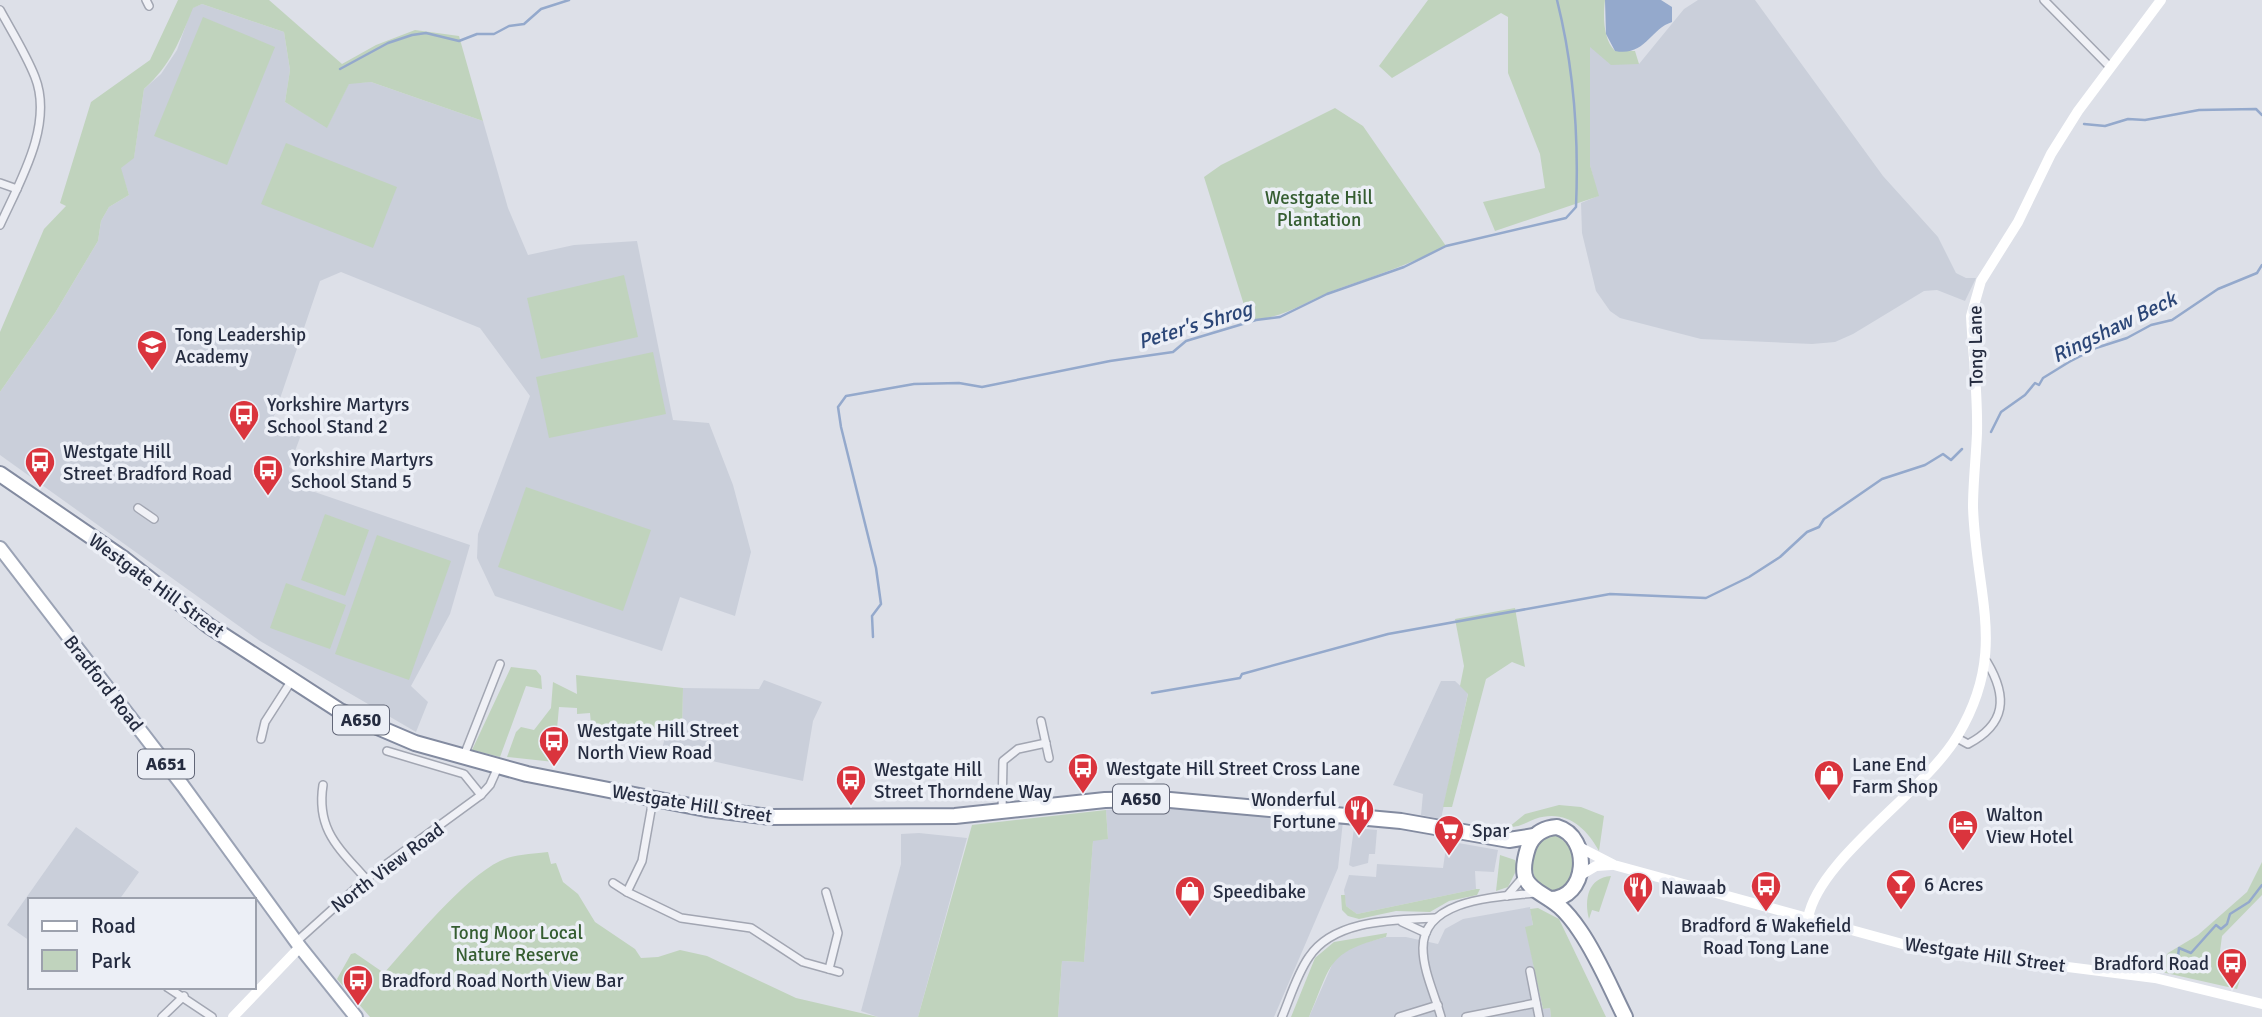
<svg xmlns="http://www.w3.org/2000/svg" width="2262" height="1017" viewBox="0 0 2262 1017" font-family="Signika,sans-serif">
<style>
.built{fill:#cacfda}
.green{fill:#c0d3bd}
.water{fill:#94a9cc}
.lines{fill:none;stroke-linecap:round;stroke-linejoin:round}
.stream{stroke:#94a9cc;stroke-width:2.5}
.street-casing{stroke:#a2a6b2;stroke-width:10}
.primary-casing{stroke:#9ba3b5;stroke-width:16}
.highway-casing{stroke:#838ba0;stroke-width:18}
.street{stroke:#f0f1f6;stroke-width:7}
.secondary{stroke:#fff;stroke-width:10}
.primary{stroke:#fff;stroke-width:12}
.highway{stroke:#fff;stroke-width:14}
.labels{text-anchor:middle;stroke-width:7;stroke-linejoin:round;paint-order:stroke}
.shield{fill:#eceff6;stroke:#616677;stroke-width:2}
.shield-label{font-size:18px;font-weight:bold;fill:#252c40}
.park-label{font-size:19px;fill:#355d31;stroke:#eceff6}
.poi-label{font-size:19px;fill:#252c40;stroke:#eceff6;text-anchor:start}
.street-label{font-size:19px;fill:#252c40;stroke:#eceff6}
.water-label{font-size:21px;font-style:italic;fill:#2b4677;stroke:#eceff6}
</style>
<rect width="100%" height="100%" fill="#dde0e8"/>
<g class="built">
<polygon points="1698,0 1755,0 1883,176 1938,237 1956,273 1966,278 1976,278 1965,301 1937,290 1924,291 1853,334 1835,342 1812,344 1701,339 1620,318 1610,311 1596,291 1582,233 1581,203 1598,196 1590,165 1590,46 1639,64 1684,9"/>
<polygon points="202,4 284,32 290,70 285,102 327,127 349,83 371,82 483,121 508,208 528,255 574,245 637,241 673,420 709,423 733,485 751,552 735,616 680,597 662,651 495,596 477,558 478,534 530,396 480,328 341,272 320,281 271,425 301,435 289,467 297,472 300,487 470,545 450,614 411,686 428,702 416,732 260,641 0,455 0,392 55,313 98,241 101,221 109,207 129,195 120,168 134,157 144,89 161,74 177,50 192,8"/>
<polygon points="764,680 822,702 813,721 803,781 662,750 666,732 682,733 683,688 759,689"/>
<polygon points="1441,681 1455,681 1468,693 1441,819 1421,815 1423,794 1393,785"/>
<polygon points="1160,807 1343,821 1338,868 1274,1017 1058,1017 1062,961 1084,962 1093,840 1108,839 1106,810"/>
<polygon points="76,827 139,872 119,900 30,900 30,941 7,925"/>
<polygon points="1354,828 1377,830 1375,854 1369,854 1368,863 1353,867 1349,865"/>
<polygon points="919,833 967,838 918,1017 878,1017 861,1011 901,864 901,834"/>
<polygon points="1447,841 1498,850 1494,872 1475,871 1476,889 1357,914 1346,906 1344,890 1349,875 1376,877 1377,864 1443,868"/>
<polygon points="1530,907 1533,926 1526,928 1543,1009 1550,1008 1551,1017 1309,1017 1335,958 1356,945 1386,937 1406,937 1438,944 1445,929 1463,919"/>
</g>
<g class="green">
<path d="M178 0H269L342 64 376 45 415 30 459 36 483 121 371 82 349 84 327 128 285 102 290 70 284 32 202 4 193 8C180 40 171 65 144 89L134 158 121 168 129 195 109 207 101 221 98 241 55 313 0 392V332L44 229 66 206 60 203 91 102 150 60Z"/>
<path d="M1428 0H1605C1603 16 1603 39 1615 51H1635L1639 64 1611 65 1590 47V165L1599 196 1495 231 1483 202 1545 188 1540 154 1508 73V17L1501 13 1392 78 1379 66Z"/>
<polygon points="203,17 275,47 227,165 154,136"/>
<path d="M1335 108 1363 126 1446 246C1412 263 1379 275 1343 287 1313 297 1289 316 1256 320L1244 305 1204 177 1221 165Z"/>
<polygon points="286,143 397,187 373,248 261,204"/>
<polygon points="624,275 638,337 541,359 527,298"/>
<polygon points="653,352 666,414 549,438 536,377"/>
<polygon points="526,487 651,530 623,611 498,567"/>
<polygon points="325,514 369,530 345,596 301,580"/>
<polygon points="377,535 451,561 409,680 335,654"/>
<polygon points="286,583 346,605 330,649 270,628"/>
<polygon points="1515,608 1525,667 1512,662 1486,679 1452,807 1443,807 1468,694 1460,686 1464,666 1455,619"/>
<polygon points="511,667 536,670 541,676 542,689 526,686 500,757 472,750"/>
<polygon points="576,675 683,688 682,733 591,724 590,713 577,714 577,708 559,707 554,762 507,757 516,732 521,727 534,730 551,708 553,682 577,694"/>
<path d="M1559 805 1581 807 1604 816 1599 851C1585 826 1565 809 1535 819 1525 823 1520 827 1509 827L1525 814Z"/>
<polygon points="1106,810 1108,839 1093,841 1084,962 1062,961 1058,1017 918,1017 972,825"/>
<path d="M1557 835 1570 847C1577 865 1575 887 1553 892L1536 883C1529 864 1532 835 1557 835Z"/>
<path d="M548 852 551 864 556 863 563 882 578 894 595 922 635 949 641 958 658 957 680 950 707 956 796 998 878 1017H370L337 979 351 954 355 953 384 973C413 941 463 879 500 861 513 854 534 854 548 852Z"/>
<polygon points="1500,855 1515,860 1517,869 1508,887 1496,891"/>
<polygon points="2262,862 2262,895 2222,936 2218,967 2243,971 2237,989 2157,971 2168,953 2198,935 2247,892"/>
<path d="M1611 876 1599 912 1592 910 1589 919C1584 899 1588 878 1611 876Z"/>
<polygon points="1476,889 1480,889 1477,895 1449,901 1430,912 1396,911 1359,919 1348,916 1342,910 1341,895 1345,895 1346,906 1357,914"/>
<polygon points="1538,908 1559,919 1606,1017 1551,1017 1550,1008 1543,1009 1525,927 1533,925 1530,909"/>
<path d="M1387 933 1386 937C1326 953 1332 964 1309 1017H1291L1315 958 1334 942Z"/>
</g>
<path class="water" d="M1605 0H1661L1672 7V22C1650 29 1645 57 1615 51L1606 34Z"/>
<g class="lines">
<g class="stream">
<polyline points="340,69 388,43 412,35 426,33 459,41 477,34 494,34 509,26 524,24 541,9 569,0"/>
<polyline points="2084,124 2105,126 2128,119 2145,120 2199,110 2256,109 2262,115"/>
<polyline points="1991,432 2001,412 2025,395 2035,383 2039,385 2043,378 2069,362 2096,348 2127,338 2151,325 2172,320 2218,289 2257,273 2262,265"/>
<path d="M873 637 872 616 881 604 876 568 841 427 838 407 846 396 914 384 959 383 982 387 1110 361 1173 352 1186 341 1256 320 1280 317 1327 294 1404 267 1446 246 1566 218 1576 207C1579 137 1574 68 1557 0"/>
<polyline points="1152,693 1240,678 1242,674 1388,634 1610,594 1706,598 1749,577 1780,557 1807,532 1819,527 1824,519 1882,479 1925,465 1943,454 1951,460 1962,449"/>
<polyline points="2171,970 2177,965 2179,948 2191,953 2216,925 2221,929 2227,924 2230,914 2249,902 2262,885"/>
</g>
<g class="street-casing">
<g id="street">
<polyline points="146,0 149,6"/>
<polyline points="2044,0 2110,67"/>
<path d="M0 10C12 32 26 54 35 77 54 125 19 183 0 225"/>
<polyline points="0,183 17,189"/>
<polyline points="138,508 154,519"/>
<polyline points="1041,721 1049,758"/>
<path d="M1957 738 1968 744C2006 724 2008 697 1987 662"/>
<polyline points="261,739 265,722 292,680"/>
<polyline points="387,751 464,774 481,795"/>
<polyline points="463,758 500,664"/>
<path d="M323 785C316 830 339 848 366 879"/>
<polyline points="653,799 642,861 627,892 681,918 751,928 803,962 839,972"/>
<polyline points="1002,812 1003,761 1018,749 1046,743"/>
<polyline points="613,883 627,892"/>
<polyline points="826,892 838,933 829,969"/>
<polyline points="1507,896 1524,876"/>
<polyline points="1402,922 1426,933"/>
<polyline points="296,942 366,879 481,795 490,785 498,767"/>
<polyline points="1530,971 1539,1017"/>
<polyline points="167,987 212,1017"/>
<polyline points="162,1017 184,996"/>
<path d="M1282 1017C1290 998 1297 974 1309 957 1334 919 1395 920 1435 918"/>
<polyline points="1399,1017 1438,1005"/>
<path d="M1441 1017C1435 995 1423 971 1423 948 1423 898 1499 897 1535 893"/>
<polyline points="1466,1017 1536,1003"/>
</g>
</g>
<g class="primary-casing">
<polyline id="primary" points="0,548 183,786 300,947 356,1017"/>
</g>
<g class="highway-casing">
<g id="highway">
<polyline points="0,474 124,559 209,626 340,711 415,743 527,774 706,809 770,817 955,816 1105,800 1159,799 1401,821 1509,840 1534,836"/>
<path d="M1549 899C1588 900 1592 837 1557 827 1543 828 1533 834 1528 848 1515 889 1536 887 1559 906 1567 913 1574 922 1580 931 1598 957 1611 989 1625 1017"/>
</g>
</g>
<use href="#street" class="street"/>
<g class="secondary">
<polyline points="1579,847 1614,865 1917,948 2155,978 2262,1004"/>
<polyline points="1579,876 1596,866 1611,865"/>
<path d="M1808 918C1819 858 1924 793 1958 735 2008 651 1976 597 1973 507 1973 483 1976 458 1977 433 1978 394 1973 355 1971 316L1981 281 2018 222 2051 154 2078 111 2161 0"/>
<polyline points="233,1017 300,947"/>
</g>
<use href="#primary" class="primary"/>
<use href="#highway" class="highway"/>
</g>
<defs>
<g id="school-pin" transform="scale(1.575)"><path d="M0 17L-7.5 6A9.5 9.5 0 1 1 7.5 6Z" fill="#da343d" stroke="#eceff6"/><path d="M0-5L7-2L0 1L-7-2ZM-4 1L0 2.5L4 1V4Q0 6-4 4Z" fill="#fff"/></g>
<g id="bus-pin" transform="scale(1.575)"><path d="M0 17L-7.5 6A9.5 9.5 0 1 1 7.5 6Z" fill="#da343d" stroke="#eceff6"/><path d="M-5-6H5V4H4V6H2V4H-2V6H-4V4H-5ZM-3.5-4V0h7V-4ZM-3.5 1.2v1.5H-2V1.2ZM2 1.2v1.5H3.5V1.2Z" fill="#fff"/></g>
<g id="shop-pin" transform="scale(1.575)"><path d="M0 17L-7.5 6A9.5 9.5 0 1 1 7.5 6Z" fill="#da343d" stroke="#eceff6"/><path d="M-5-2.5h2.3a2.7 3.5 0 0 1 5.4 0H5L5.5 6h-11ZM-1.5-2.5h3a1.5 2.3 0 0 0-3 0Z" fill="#fff"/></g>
<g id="restaurant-pin" transform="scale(1.575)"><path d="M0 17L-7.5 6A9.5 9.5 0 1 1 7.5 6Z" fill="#da343d" stroke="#eceff6"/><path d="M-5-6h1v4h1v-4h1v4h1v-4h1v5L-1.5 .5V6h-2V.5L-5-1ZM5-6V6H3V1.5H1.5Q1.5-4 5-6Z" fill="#fff"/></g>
<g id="hotel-pin" transform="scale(1.575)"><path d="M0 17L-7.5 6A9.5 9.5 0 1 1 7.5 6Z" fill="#da343d" stroke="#eceff6"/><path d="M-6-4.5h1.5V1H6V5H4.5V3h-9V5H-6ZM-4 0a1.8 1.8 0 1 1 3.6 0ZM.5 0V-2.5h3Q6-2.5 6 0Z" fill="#fff"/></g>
<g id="supermarket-pin" transform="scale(1.575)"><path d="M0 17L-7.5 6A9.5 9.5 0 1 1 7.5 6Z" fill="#da343d" stroke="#eceff6"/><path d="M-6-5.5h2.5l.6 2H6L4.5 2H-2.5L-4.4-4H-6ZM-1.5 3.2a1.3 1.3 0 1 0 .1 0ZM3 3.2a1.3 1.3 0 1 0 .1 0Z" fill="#fff"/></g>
<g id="bar-pin" transform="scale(1.575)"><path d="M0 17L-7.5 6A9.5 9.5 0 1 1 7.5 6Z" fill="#da343d" stroke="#eceff6"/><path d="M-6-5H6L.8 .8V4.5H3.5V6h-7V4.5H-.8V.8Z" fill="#fff"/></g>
</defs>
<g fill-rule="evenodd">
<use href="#school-pin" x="152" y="345"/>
<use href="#bus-pin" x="244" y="415"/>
<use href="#bus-pin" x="40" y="462"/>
<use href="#bus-pin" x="268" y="470"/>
<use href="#bus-pin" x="554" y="741"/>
<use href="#bus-pin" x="1083" y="768"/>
<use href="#shop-pin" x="1829" y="775"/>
<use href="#bus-pin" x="851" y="780"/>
<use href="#restaurant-pin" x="1359" y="810"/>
<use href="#hotel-pin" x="1963" y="825"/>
<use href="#supermarket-pin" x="1449" y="830"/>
<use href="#bar-pin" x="1901" y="884"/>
<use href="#bus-pin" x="1766" y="886"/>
<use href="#restaurant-pin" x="1638" y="887"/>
<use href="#shop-pin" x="1190" y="891"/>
<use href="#bus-pin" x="2232" y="963"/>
<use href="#bus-pin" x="358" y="980"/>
</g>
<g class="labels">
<g class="shield">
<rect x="333" y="705.5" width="56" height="29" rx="5"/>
<rect x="138" y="749.5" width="56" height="29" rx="5"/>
<rect x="1113" y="784.5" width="56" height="29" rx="5"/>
</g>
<g class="shield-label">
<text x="361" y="726">A650</text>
<text x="166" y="770">A651</text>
<text x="1141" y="805">A650</text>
</g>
<g class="park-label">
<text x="1319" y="204">Westgate Hill<tspan x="1319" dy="22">Plantation</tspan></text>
<text x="517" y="939">Tong Moor Local<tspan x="517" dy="22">Nature Reserve</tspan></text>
</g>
<g class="poi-label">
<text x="175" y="341">Tong Leadership<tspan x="175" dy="22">Academy</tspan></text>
<text x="267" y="411">Yorkshire Martyrs<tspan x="267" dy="22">School Stand 2</tspan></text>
<text x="63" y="458">Westgate Hill<tspan x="63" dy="22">Street Bradford Road</tspan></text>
<text x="291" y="466">Yorkshire Martyrs<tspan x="291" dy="22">School Stand 5</tspan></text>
<text x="577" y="737">Westgate Hill Street<tspan x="577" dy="22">North View Road</tspan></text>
<text x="1852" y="771">Lane End<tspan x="1852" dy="22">Farm Shop</tspan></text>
<text x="1106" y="775">Westgate Hill Street Cross Lane</text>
<text x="874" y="776">Westgate Hill<tspan x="874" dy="22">Street Thorndene Way</tspan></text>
<text x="1336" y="806" text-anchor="end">Wonderful<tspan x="1336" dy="22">Fortune</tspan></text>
<text x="1986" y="821">Walton<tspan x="1986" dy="22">View Hotel</tspan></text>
<text x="1472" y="837">Spar</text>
<text x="1924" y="891">6 Acres</text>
<text x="1661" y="894">Nawaab</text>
<text x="1213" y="898">Speedibake</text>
<text x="1766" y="932" text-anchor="middle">Bradford &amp; Wakefield<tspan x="1766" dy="22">Road Tong Lane</tspan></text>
<text x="2209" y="970" text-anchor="end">Bradford Road</text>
<text x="381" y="987">Bradford Road North View Bar</text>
</g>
<g class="street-label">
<text transform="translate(1975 346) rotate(-91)" y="7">Tong Lane</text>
<text transform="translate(157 585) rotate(36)" y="7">Westgate Hill Street</text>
<text transform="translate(104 683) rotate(52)" y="7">Bradford Road</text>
<text transform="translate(692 803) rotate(9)" y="7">Westgate Hill Street</text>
<text transform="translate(387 867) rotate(-37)" y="7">North View Road</text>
<text transform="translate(1985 954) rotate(8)" y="7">Westgate Hill Street</text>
</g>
<g class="water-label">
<text transform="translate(1195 325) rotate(-17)" y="7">Peter's Shrog</text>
<text transform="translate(2114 327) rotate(-26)" y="7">Ringshaw Beck</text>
</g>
</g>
<rect x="28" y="898" width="228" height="91" fill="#eceff6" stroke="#9ca1ad" stroke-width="2"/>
<rect x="42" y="921" width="35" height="10" fill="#ffffff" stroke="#9ca1ad" stroke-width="2"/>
<text x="91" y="933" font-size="21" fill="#252c40">Road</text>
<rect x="42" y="950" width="35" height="21" fill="#c0d3bd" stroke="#9ca1ad" stroke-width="2"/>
<text x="91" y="968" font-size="21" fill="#252c40">Park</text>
</svg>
